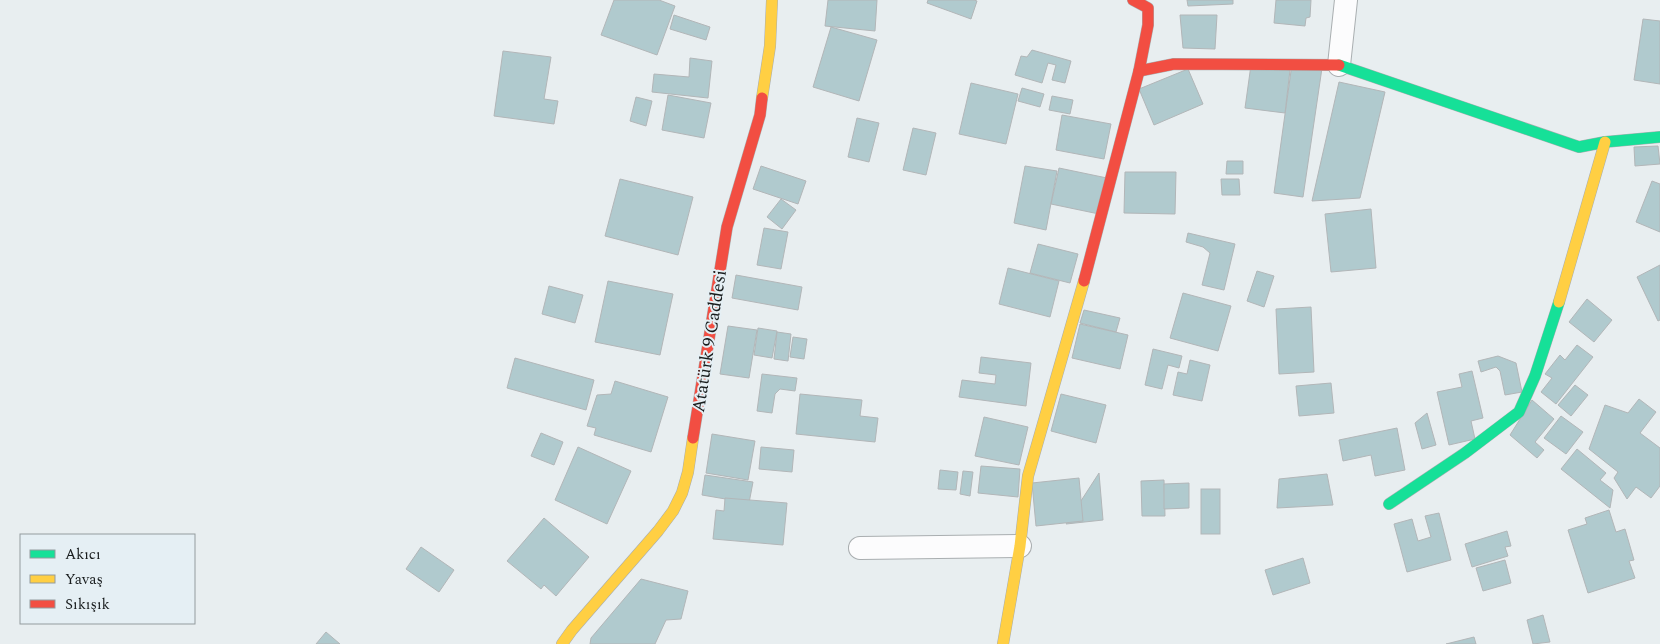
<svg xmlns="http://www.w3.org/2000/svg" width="1660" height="644" viewBox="0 0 1660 644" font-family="Spectral,serif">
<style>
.building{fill:#b0cace;stroke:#b2b6b8}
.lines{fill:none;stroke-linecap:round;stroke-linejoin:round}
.street-casing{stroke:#a9aeb0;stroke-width:24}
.fast-casing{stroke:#a9aeb0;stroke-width:12}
.slow-casing{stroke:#a9aeb0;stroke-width:12}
.jam-casing{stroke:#a9aeb0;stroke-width:12}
.street{stroke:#fcfcfd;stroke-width:22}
.fast{stroke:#16e098;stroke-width:11}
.slow{stroke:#ffcf43;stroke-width:11}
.jam{stroke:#f24e42;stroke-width:11}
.labels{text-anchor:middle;stroke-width:4;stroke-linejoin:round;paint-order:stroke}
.street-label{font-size:18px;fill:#181c1d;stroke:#e5eff4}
</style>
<rect width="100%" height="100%" fill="#e8eef0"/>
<g class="building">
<polygon points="614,0 659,0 675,6 657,55 601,35"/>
<polygon points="828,0 877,0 875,31 825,26"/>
<polygon points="928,0 974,0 977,1 971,19 927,3"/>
<polygon points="1187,0 1233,0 1233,4 1188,6"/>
<polygon points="1276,0 1311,0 1310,17 1306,18 1305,26 1274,23"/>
<polygon points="674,15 710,27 706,40 670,29"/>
<polygon points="1180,15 1217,15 1215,49 1183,48"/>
<polygon points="1643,19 1660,21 1660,84 1634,80"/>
<polygon points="831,27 877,40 859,101 813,87"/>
<polygon points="1032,50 1071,61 1065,83 1052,80 1056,65 1048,63 1042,83 1015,75 1021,56 1027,57"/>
<polygon points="503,51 551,57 544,99 558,101 554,124 494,116"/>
<polygon points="690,58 712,61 708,98 652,92 654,74 689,77"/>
<polygon points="1292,64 1322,68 1303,197 1274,193"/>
<polygon points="1251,65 1290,70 1285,113 1245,108"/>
<polygon points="1188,69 1203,104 1154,125 1139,89"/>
<polygon points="1339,82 1385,92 1360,198 1312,201"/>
<polygon points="971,83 1018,94 1006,144 959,134"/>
<polygon points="1022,88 1044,94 1040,107 1018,101"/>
<polygon points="668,95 711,103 704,138 662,130"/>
<polygon points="1052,96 1073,100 1070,114 1049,110"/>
<polygon points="636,97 652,101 646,126 630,121"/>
<polygon points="1062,115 1111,124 1104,159 1056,150"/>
<polygon points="857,118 879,123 869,162 848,157"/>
<polygon points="913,128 936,133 926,175 903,170"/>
<polygon points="1658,146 1660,164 1635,166 1634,147"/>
<polygon points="1227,161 1243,161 1243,174 1226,174"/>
<polygon points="761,166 806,181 798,204 753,189"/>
<polygon points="1025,166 1057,171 1046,230 1014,223"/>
<polygon points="1059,168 1107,178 1099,214 1051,204"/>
<polygon points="1125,172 1176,172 1175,214 1124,213"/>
<polygon points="620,179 693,197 678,255 605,236"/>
<polygon points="1221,179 1239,179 1240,195 1222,195"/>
<polygon points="1652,181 1660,184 1660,232 1636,222"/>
<polygon points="781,199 796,210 782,229 767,217"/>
<polygon points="1371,209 1376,268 1331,272 1325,214"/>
<polygon points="764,228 788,232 781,269 757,265"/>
<polygon points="1188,233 1235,244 1224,290 1202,285 1210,253 1203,247 1186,242"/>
<polygon points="1038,244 1078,254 1070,283 1030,273"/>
<polygon points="1660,265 1660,320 1658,321 1637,277"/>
<polygon points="1008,268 1059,281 1050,317 999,304"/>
<polygon points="1257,271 1274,276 1264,307 1247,301"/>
<polygon points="736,275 802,287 798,310 732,298"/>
<polygon points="608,281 673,294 660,355 595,342"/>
<polygon points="549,286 583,295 575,323 542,314"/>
<polygon points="1183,293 1231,306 1218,351 1170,338"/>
<polygon points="1587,299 1612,320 1594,342 1569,322"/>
<polygon points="1311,307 1314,372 1279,374 1276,309"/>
<polygon points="1084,310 1120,318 1116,332 1080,323"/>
<polygon points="1080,324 1128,335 1120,369 1072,358"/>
<polygon points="728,326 757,330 749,378 720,374"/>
<polygon points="758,328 777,331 772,358 754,355"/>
<polygon points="777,332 791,334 788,361 774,359"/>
<polygon points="793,337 807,339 804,359 790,357"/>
<polygon points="1577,345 1593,357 1556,404 1541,392 1552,378 1545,374 1560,355 1565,360"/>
<polygon points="1153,349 1182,356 1179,368 1168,365 1162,389 1145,385"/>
<polygon points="1498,356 1516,363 1522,392 1505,395 1500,371 1496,367 1481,372 1478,361"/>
<polygon points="981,357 1031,363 1026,406 959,397 962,380 995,384 996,375 979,373"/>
<polygon points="515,358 594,380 586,410 507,388"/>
<polygon points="1190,360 1210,365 1202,401 1173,395 1178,372 1187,374"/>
<polygon points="1472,371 1483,418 1471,421 1475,439 1449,445 1437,392 1462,387 1459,374"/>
<polygon points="762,374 797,378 795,391 780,389 775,394 772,413 757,411"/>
<polygon points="615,381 668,397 651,452 594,435 596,428 587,426 597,395 611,394"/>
<polygon points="1331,383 1334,413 1299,416 1296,386"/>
<polygon points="1575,385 1588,395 1571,416 1558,405"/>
<polygon points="800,394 862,400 860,416 878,418 875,442 796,434"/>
<polygon points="1061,394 1106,405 1096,443 1051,431"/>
<polygon points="1639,399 1656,412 1640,433 1660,448 1660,486 1651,498 1636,487 1627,499 1614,478 1618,472 1589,449 1605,405 1628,413"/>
<polygon points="1532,400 1554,419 1535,442 1544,450 1537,458 1510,435"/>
<polygon points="1427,413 1436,445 1422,449 1415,423"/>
<polygon points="1561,416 1583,432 1566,454 1544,438"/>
<polygon points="984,417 1028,427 1019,465 975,456"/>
<polygon points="1397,428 1405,470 1375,476 1371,455 1343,461 1339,440"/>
<polygon points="541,433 563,442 554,465 531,456"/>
<polygon points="712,434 755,441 748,480 706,473"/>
<polygon points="578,447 631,471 607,524 555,500"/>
<polygon points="761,447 794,450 792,472 759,469"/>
<polygon points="1577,449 1606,473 1600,480 1613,490 1610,508 1561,469"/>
<polygon points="981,466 1020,469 1018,497 978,493"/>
<polygon points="940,470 958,472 956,490 938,489"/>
<polygon points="963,471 973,472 970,496 960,494"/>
<polygon points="1099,473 1103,520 1066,524"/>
<polygon points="1327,474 1333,505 1277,508 1279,479"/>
<polygon points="705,475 753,482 749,503 702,495"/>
<polygon points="1079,478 1083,521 1036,526 1032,483"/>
<polygon points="1164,480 1165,516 1142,516 1141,481"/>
<polygon points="1189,483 1189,508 1164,509 1164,484"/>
<rect x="1201" y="489" width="19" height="45"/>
<polygon points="725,498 787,503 783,545 713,539 716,510 724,511"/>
<polygon points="1609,510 1616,532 1625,529 1634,560 1629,561 1635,578 1588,593 1568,530 1587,524 1585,518"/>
<polygon points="1439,513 1451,560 1407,572 1394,524 1412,519 1418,541 1431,537 1425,516"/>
<polygon points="544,518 589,557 556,596 544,585 541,589 507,561"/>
<polygon points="1507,531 1511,546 1505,547 1508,556 1472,567 1465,544"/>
<polygon points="421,547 454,570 439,592 406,569"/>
<polygon points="1303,558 1310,583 1273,595 1265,570"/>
<polygon points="1505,560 1511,583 1483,591 1476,568"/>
<polygon points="641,579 688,591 681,619 666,620 655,644 590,644 591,638"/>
<polygon points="1543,615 1550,642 1533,644 1527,620"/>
<polygon points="326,632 340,644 316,644"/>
<polygon points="1474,637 1476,644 1446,644"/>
</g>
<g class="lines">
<g class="street-casing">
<g id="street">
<polyline points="1339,65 1346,0"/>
<polyline points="860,548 1020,546"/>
</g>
</g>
<g class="fast-casing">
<g id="fast">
<polyline points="1339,65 1579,147 1605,142 1660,137"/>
<polyline points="1389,504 1465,453 1519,412 1535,376 1559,302"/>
</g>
</g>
<g class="slow-casing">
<g id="slow">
<polyline points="762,98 770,46 772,0"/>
<polyline points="1559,302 1605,142"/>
<polyline points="562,644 572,630 658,531 673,511 682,493 688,472 693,438"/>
<polyline points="1003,644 1020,546 1028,476 1084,281"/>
</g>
</g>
<g class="jam-casing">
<g id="jam">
<polyline points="1139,71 1174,64 1339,65"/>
<polyline points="1084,281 1139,71 1148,25 1148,8 1133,0"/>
<polyline points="693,438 727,227 760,115 762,98"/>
</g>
</g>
<use href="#street" class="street"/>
<use href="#fast" class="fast"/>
<use href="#slow" class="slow"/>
<use href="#jam" class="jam"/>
</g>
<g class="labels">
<g class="street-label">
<text transform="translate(709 341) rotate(-81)" y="6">Atatürk 9 Caddesi</text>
</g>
</g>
<rect x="20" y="534" width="175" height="90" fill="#e5eff4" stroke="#939b9e"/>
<rect x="30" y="550" width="25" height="8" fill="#16e098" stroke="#939b9e"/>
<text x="65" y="559" font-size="15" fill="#181c1d">Akıcı</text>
<rect x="30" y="575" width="25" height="8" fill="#ffcf43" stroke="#939b9e"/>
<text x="65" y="584" font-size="15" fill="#181c1d">Yavaş</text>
<rect x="30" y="600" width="25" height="8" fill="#f24e42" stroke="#939b9e"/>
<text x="65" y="609" font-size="15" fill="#181c1d">Sıkışık</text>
</svg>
